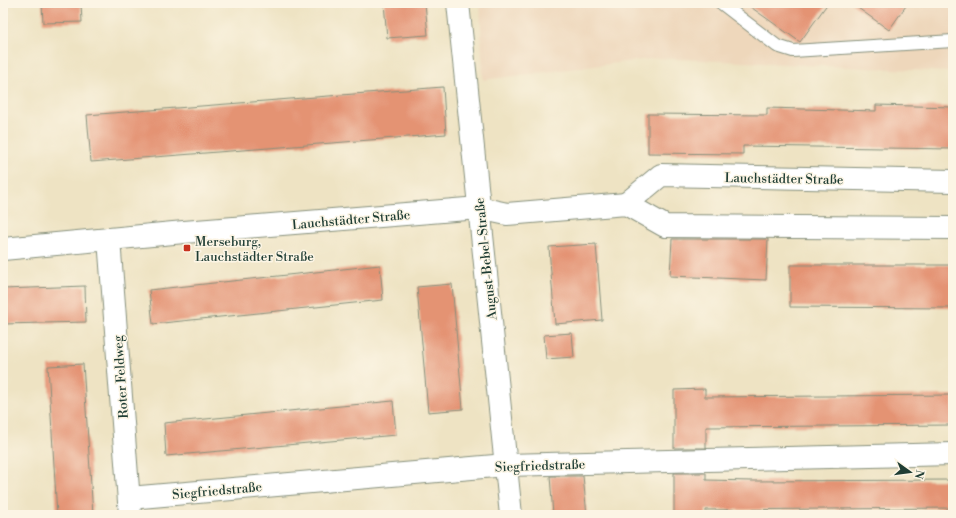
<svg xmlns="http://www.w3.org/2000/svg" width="956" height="518" viewBox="0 0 956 518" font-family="'Libre Bodoni',serif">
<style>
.built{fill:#eed7bb}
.building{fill:#e49373}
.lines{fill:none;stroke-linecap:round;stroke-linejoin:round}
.lane-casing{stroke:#86907c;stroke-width:14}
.street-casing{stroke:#86907c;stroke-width:24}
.lane{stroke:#fff;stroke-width:12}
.street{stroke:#fff;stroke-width:22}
.poi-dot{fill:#c8321e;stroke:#fcf5e5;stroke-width:1.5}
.labels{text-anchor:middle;stroke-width:3;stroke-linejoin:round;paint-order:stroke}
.street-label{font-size:13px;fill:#1f3d34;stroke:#fcf5e5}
.poi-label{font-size:13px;fill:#1f3d34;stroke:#fcf5e5;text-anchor:start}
</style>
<rect width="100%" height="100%" fill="#fcf5e5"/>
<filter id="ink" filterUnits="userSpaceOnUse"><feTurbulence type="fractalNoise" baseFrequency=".025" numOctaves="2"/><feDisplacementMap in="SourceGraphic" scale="8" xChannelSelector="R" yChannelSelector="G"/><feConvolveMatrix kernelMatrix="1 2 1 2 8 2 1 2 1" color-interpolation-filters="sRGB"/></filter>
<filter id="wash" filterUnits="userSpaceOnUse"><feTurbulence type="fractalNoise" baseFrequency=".012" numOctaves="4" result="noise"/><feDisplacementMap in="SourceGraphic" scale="16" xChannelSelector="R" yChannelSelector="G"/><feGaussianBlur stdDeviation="0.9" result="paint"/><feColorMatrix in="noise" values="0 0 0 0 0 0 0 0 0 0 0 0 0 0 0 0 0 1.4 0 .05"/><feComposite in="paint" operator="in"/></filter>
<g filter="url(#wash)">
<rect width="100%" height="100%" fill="#eee3c3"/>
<polygon class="built" points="480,3 953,3 953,72 657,58 483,80"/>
<g id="blocks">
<g class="building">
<polygon points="42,3 81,3 82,22 43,23"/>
<polygon points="384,3 425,3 428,35 387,38"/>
<polygon points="745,3 828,3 800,42"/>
<polygon points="851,3 908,3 889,30"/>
<polygon points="443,87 446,134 91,162 87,115"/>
<polygon points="876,105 953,107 953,149 743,146 743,154 648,153 648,114 767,115 767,108 876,111"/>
<polygon points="672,239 768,239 766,280 670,276"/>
<polygon points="596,244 602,320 555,324 549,247"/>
<polygon points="380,265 383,300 153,324 149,290"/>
<polygon points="790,265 953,265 953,308 790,307"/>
<polygon points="452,284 463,409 428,412 417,287"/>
<polygon points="85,286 86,322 3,324 3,289"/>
<polygon points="572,333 574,357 546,359 544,335"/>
<polygon points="83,364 93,515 57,515 48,366"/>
<polygon points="705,389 705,397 953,395 953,425 706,427 706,448 674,448 674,390"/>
<polygon points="393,401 396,435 166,456 164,423"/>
<polygon points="674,473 706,473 706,480 752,481 953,480 953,508 706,510 706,515 674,515"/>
<polygon points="550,476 583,476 587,515 553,515"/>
</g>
</g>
</g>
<g filter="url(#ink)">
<use href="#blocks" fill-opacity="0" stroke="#86907c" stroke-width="1"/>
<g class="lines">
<g class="lane-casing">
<polyline id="lane" points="721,3 777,46 793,51 953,41"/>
</g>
<g class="street-casing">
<g id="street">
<polyline points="458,3 511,515"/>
<polyline points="626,204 661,175 953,181"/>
<polyline points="109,239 130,515"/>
<polyline points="3,249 184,232 479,208 507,214 626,204 665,226 953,228"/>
<polyline points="129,498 506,465 953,454"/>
</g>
</g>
<use href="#lane" class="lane"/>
<use href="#street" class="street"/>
</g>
</g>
<rect class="poi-dot" x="183" y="244" width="8" height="8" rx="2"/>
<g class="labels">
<g class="street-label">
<text transform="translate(784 178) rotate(1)" y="5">Lauchstädter Straße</text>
<text transform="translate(351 219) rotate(-5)" y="5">Lauchstädter Straße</text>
<text transform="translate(485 259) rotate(-96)" y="5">August-Bebel-Straße</text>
<text transform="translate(120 377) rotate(-94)" y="5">Roter Feldweg</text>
<text transform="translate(540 465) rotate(-2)" y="5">Siegfriedstraße</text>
<text transform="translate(217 490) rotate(-5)" y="5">Siegfriedstraße</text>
</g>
<g class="poi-label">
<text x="195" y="246">Merseburg,<tspan x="195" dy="15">Lauchstädter Straße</tspan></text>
</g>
</g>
<rect width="956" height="518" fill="none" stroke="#fcf5e5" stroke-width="16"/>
<g transform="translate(910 472) rotate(104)" stroke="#fcf5e5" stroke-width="3" paint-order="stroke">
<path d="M0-3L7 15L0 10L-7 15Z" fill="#1f3d34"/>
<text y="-6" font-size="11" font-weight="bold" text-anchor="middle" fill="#1f3d34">N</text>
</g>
</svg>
